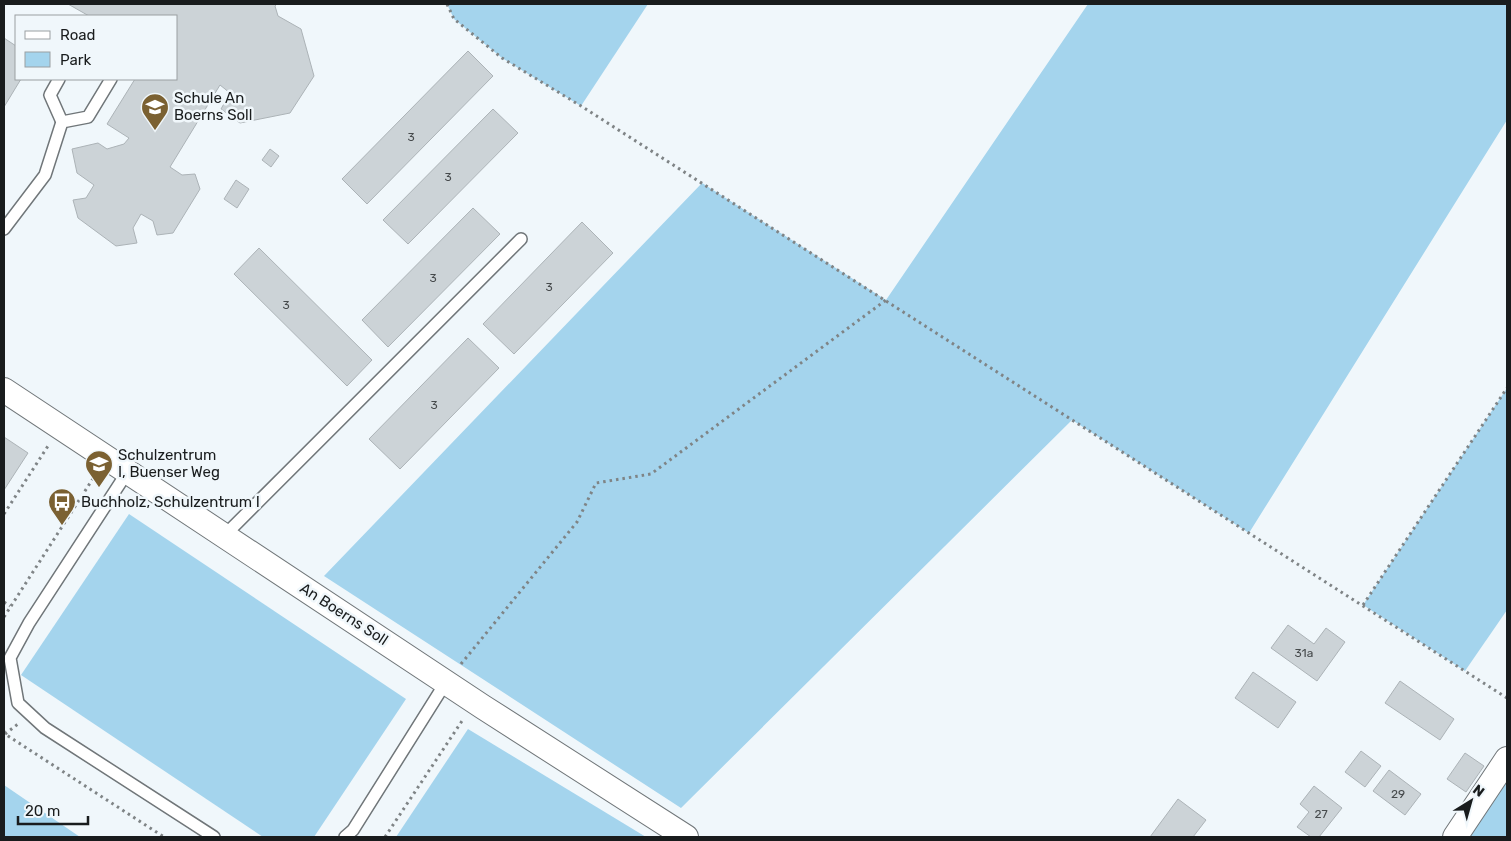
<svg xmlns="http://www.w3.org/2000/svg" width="1511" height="841" viewBox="0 0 1511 841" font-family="Rubik,sans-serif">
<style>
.green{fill:#a4d4ed}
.building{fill:#ccd3d7;stroke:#acb3b7}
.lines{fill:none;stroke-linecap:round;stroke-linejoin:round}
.service-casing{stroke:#707679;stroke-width:14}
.minor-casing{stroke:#707679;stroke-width:26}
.path{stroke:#7f8486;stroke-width:3;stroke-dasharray:2.5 4;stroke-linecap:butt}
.service{stroke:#fff;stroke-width:11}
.minor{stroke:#fff;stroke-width:24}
.labels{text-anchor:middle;stroke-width:5;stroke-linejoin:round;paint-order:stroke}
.number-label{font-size:12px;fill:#464a4c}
.poi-label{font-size:15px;fill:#191c1d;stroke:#f0f7fb;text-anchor:start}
.street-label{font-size:15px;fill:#191c1d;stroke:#f0f7fb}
</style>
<rect width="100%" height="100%" fill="#f0f7fb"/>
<g class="green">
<polygon points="447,4 648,4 581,106 502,58 454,19"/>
<polygon points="1088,4 1507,4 1507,120 1249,533 1072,420 681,808 324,576 702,183 886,300"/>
<polygon points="1507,388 1507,610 1465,671 1363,605"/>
<polygon points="129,514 406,699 314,837 263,837 21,675"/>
<polygon points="468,729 646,837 396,837"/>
<polygon points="1507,759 1507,837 1455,837"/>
<polygon points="4,785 80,837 4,837"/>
</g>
<g class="building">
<polygon points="68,4 277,4 275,6 278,16 301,29 314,76 290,113 240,123 221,109 230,93 220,85 170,167 182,175 195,174 200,189 173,233 157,235 153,221 141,214 133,228 137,243 116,246 78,218 73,200 86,198 94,185 77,173 72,149 98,143 107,149 124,144 129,138 107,124 135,79 176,79 176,16 89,16"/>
<polygon points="4,38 16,46 16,79 21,79 4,107"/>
<polygon points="468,51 493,76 367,204 342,179"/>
<polygon points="493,109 518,133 408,244 383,220"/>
<polygon points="270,149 279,156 271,167 262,160"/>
<polygon points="236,180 249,189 237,208 224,199"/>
<polygon points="473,208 500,234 388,347 362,320"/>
<polygon points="582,222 613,253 514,354 483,324"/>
<polygon points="259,248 372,360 347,386 234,274"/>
<polygon points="468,338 499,368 400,469 369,439"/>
<polygon points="4,437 28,453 4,490"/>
<polygon points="1288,625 1314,644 1326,628 1345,642 1317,681 1271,648"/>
<polygon points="1253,672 1296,702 1278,728 1235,698"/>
<polygon points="1400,681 1454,719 1440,740 1385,703"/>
<polygon points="1361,751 1381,766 1365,787 1345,772"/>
<polygon points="1465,753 1484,766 1466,792 1447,779"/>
<polygon points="1389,770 1421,794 1405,815 1373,791"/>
<polygon points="1314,786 1342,808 1319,837 1311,837 1297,827 1309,812 1300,804"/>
<polygon points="1178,799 1206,820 1193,837 1150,837"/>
</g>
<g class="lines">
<g class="service-casing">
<g id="service">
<polyline points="59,79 50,95 62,122"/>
<polyline points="4,229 45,175 62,122 88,117 111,79"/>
<polyline points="128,471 29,623 10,658 18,703 45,728 214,837"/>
<polyline points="225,535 521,239"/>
<polyline points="345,837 353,830 446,682"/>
</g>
</g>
<g class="minor-casing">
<g id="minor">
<polyline points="4,390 483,707 686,837"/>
<polyline points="1455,837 1507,759"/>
</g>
</g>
<g class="path">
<polyline points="447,4 454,19 502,58 581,106 1507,698"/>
<polyline points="4,514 48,446"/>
<polyline points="4,602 10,606"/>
<polyline points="1363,605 1507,388"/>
<polyline points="4,617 94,477"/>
<polyline points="461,664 577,522 596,483 651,474 886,300"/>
<polyline points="4,731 5,734 164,837"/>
<polyline points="5,734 18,724"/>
<polyline points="385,837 462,721"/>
</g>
<use href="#service" class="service"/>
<use href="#minor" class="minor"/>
</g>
<defs>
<g id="school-pin" transform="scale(1.4375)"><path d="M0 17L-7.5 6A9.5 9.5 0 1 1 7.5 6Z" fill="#7b6132" stroke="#f0f7fb"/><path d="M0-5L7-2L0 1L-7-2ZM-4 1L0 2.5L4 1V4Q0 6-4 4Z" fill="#fff"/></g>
<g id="bus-pin" transform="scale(1.4375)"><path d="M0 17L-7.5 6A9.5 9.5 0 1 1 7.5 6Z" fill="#7b6132" stroke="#f0f7fb"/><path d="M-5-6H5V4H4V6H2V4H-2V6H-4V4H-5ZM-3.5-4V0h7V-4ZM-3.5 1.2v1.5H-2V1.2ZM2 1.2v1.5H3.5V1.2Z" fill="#fff"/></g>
</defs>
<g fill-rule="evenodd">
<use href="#school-pin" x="155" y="107"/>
<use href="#school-pin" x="99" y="464"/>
<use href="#bus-pin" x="62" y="502"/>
</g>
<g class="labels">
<g class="number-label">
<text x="411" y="141">3</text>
<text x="448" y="181">3</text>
<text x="433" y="282">3</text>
<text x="549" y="291">3</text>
<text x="286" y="309">3</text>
<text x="434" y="409">3</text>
<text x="1304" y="657">31a</text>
<text x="1398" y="798">29</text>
<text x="1321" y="818">27</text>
</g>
<g class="poi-label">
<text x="174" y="103">Schule An<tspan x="174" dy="17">Boerns Soll</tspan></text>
<text x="118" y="460">Schulzentrum<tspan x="118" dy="17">I, Buenser Weg</tspan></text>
<text x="81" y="507">Buchholz, Schulzentrum I</text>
</g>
<g class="street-label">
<text transform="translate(344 614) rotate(33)" y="5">An Boerns Soll</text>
</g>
</g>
<rect width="1511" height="841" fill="none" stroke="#191c1d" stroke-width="10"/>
<rect x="15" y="15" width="162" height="65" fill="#f0f7fb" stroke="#9a9fa2"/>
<rect x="25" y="31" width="25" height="8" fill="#ffffff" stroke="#9a9fa2"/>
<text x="60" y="40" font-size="15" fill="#191c1d">Road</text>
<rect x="25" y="52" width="25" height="15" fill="#a4d4ed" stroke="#9a9fa2"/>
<text x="60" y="65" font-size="15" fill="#191c1d">Park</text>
<g transform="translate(1471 801) rotate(37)" stroke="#f0f7fb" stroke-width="4" paint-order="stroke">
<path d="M0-4L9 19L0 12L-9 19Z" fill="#191c1d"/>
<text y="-8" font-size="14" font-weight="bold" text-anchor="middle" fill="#191c1d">N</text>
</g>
<path d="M18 816v8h70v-8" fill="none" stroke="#191c1d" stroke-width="2.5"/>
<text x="25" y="816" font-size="15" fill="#191c1d" stroke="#f0f7fb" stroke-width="4" paint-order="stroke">20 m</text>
</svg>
